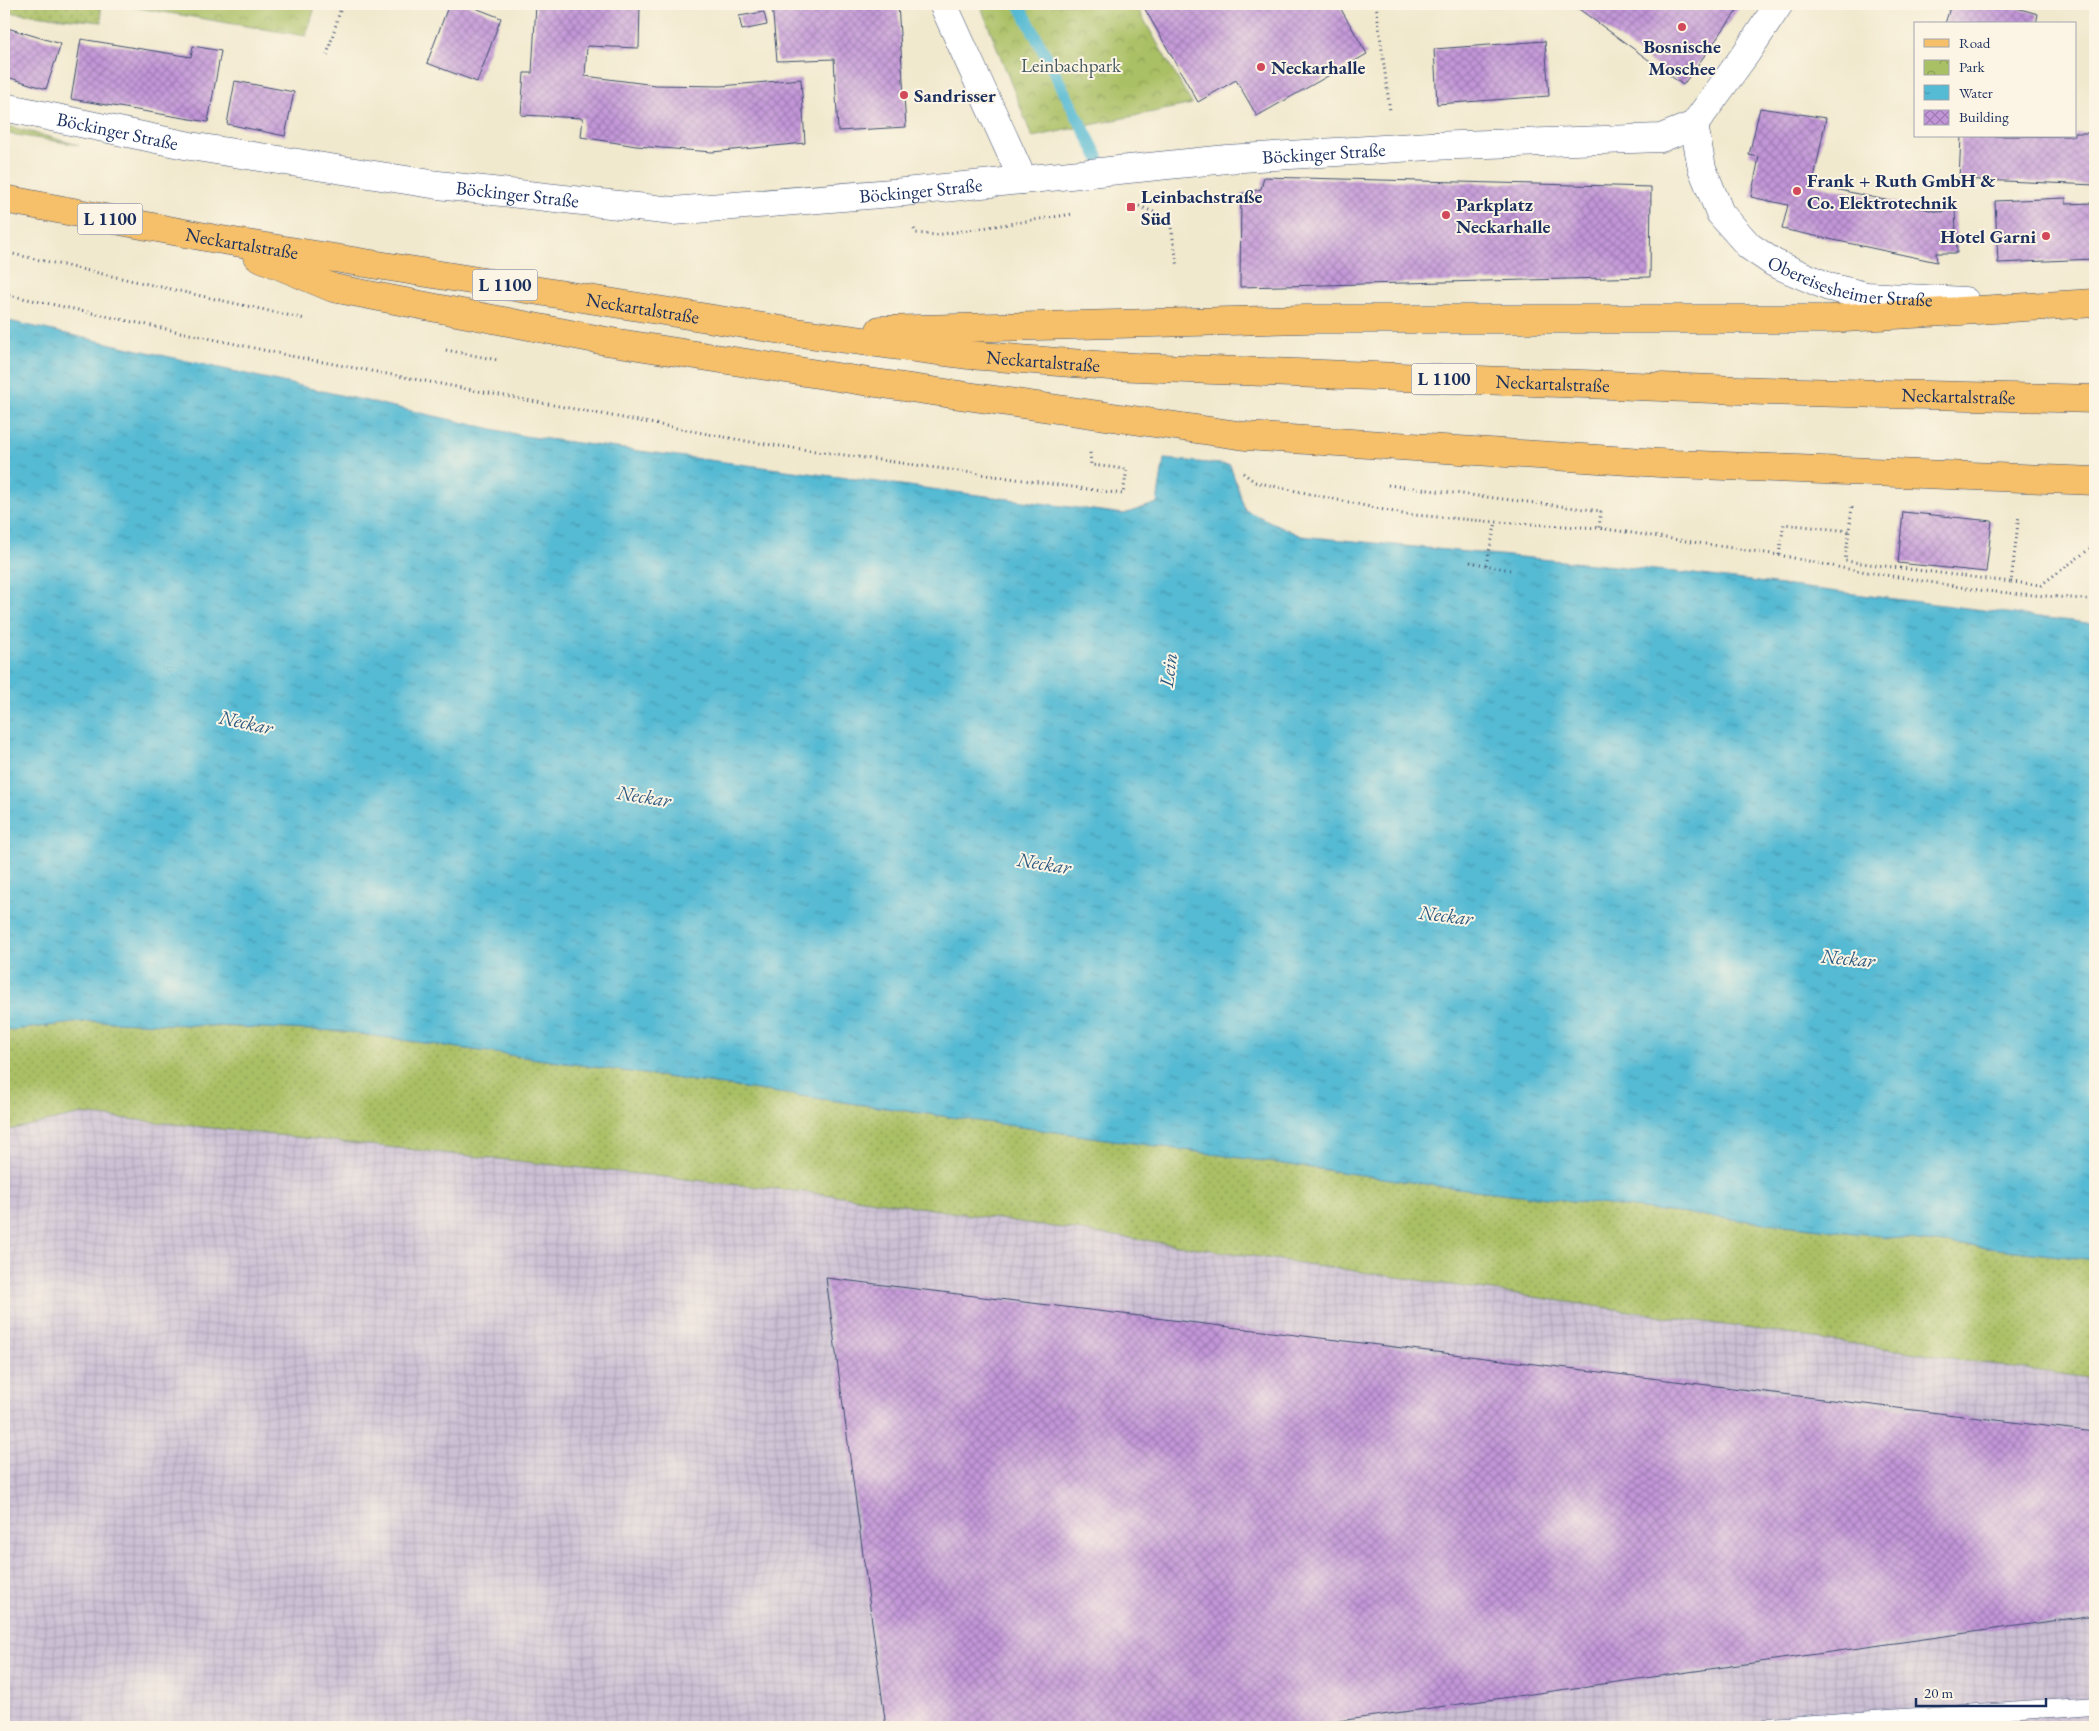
<svg xmlns="http://www.w3.org/2000/svg" width="2099" height="1731" viewBox="0 0 2099 1731" font-family="'EB Garamond',serif">
<style>
.industrial{fill:url(#industrial-grid)}
.grass{fill:url(#grass-dots);stroke:#627862}
.park{fill:url(#park-crowns);stroke:#627862}
.water{fill:url(#water-ripples);stroke:#387498}
.lines{fill:none;stroke-linecap:round;stroke-linejoin:round}
.stream{stroke:#55bad3;stroke-width:12}
.building{fill:url(#building-cross-hatch)}
.service-casing{stroke:#3b4b6f;stroke-width:19}
.minor-casing{stroke:#3b4b6f;stroke-width:29}
.primary-casing{stroke:#3b4b6f;stroke-width:29}
.path{stroke:#3b4b6f;stroke-width:3;stroke-dasharray:1 4;stroke-linecap:butt}
.service{stroke:#fff;stroke-width:18}
.minor{stroke:#fff;stroke-width:28}
.primary{stroke:#f6c06b;stroke-width:28}
.poi-dot{fill:#d1495b;stroke:#fcf5e5;stroke-width:2}
.labels{text-anchor:middle;stroke-width:4;stroke-linejoin:round;paint-order:stroke}
.shield{fill:#fcf5e5;stroke:#5e6a86;stroke-width:1}
.shield-label{font-size:18px;font-weight:bold;fill:#1b2f5e}
.poi-label{font-size:19px;font-weight:bold;fill:#1b2f5e;stroke:#fcf5e5;text-anchor:start}
.park-label{font-size:19px;fill:#465a60;stroke:#fcf5e5}
.street-label{font-size:19px;fill:#1b2f5e;stroke:#fcf5e5}
.water-label{font-size:20px;font-style:italic;fill:#2c5981;stroke:#fcf5e5}
</style>
<defs>
<pattern id="industrial-grid" width="8" height="8" patternUnits="userSpaceOnUse" patternTransform="scale(1.25)"><rect width="8" height="8" fill="#cbbfd4"/><path d="M0 4h8M4 0v8" fill="none" stroke="#aea4b8"/></pattern>
<pattern id="grass-dots" width="8" height="8" patternUnits="userSpaceOnUse" patternTransform="scale(1.25)"><rect width="8" height="8" fill="#aac065"/><path d="M2 2h.1M6 6h.1" fill="none" stroke="#8a9c56" stroke-width="1.8" stroke-linecap="round"/></pattern>
<pattern id="park-crowns" width="20" height="18" patternUnits="userSpaceOnUse" patternTransform="scale(1.25)"><rect width="20" height="18" fill="#aac065"/><path d="M2 6a3 3 0 1 1 6 0M12 15a3 3 0 1 1 6 0" fill="none" stroke="#8a9c56"/></pattern>
<pattern id="water-ripples" width="26" height="14" patternUnits="userSpaceOnUse" patternTransform="scale(1.25)"><rect width="26" height="14" fill="#55bad3"/><path d="M2 4q2-2 4 0t4 0M15 11q2-2 4 0t4 0" fill="none" stroke="#4698ae"/></pattern>
<pattern id="building-cross-hatch" width="8" height="8" patternUnits="userSpaceOnUse" patternTransform="scale(1.25)"><rect width="8" height="8" fill="#c396d8"/><path d="M0 0l8 8M0 8l8-8" fill="none" stroke="#9e7bb2"/></pattern>
</defs>
<rect width="100%" height="100%" fill="#fcf5e5"/>
<filter id="ink" filterUnits="userSpaceOnUse"><feTurbulence type="fractalNoise" baseFrequency=".02" numOctaves="2"/><feDisplacementMap in="SourceGraphic" scale="10" xChannelSelector="R" yChannelSelector="G"/><feConvolveMatrix kernelMatrix="1 2 1 2 8 2 1 2 1" color-interpolation-filters="sRGB"/></filter>
<filter id="wash" filterUnits="userSpaceOnUse"><feTurbulence type="fractalNoise" baseFrequency=".0096" numOctaves="4" result="noise"/><feDisplacementMap in="SourceGraphic" scale="20" xChannelSelector="R" yChannelSelector="G"/><feGaussianBlur stdDeviation="1.12" result="paint"/><feColorMatrix in="noise" values="0 0 0 0 0 0 0 0 0 0 0 0 0 0 0 0 0 1.4 0 .05"/><feComposite in="paint" operator="in"/></filter>
<g filter="url(#wash)">
<rect width="100%" height="100%" fill="#f1e9ce"/>
<polygon class="industrial" points="82,1114 842,1196 2095,1379 2095,1727 4,1727 4,1131"/>
<g class="grass">
<polygon points="4,4 100,4 102,22 4,12"/>
<polygon points="4,125 79,145 4,133"/>
<polygon points="91,1021 339,1031 1440,1186 2095,1260 2095,1379 842,1196 82,1114 4,1131 4,1031"/>
</g>
<g class="park">
<polygon points="115,4 316,4 306,36"/>
<polygon points="980,4 1135,4 1192,104 1032,137"/>
</g>
<polygon class="water" points="4,320 524,436 1124,514 1157,503 1164,459 1230,465 1245,510 1301,536 1686,573 2095,624 2095,1260 1440,1186 339,1031 91,1021 4,1031"/>
<g class="lines">
<polyline class="stream" points="1019,4 1098,157"/>
</g>
<g id="blocks">
<g class="building">
<polygon points="449,4 465,4 501,18 477,82 427,63"/>
<polygon points="536,4 640,4 639,48 587,46 585,76 655,85 721,86 801,79 805,143 712,152 636,146 581,137 583,118 521,115 524,73 532,73"/>
<polygon points="772,4 814,4 814,6 826,4 898,4 906,127 838,131 834,59 777,61"/>
<polygon points="1142,4 1338,4 1367,54 1257,116 1236,80 1198,102"/>
<polygon points="1572,4 1742,4 1683,85"/>
<polygon points="1951,4 2002,4 2038,14 2036,24 1945,24"/>
<polygon points="764,12 767,25 742,30 739,16"/>
<polygon points="4,27 61,44 46,89 4,76"/>
<polygon points="81,39 191,57 193,46 221,51 208,122 71,99"/>
<polygon points="1545,41 1549,96 1437,104 1434,49"/>
<polygon points="235,81 294,92 285,136 227,124"/>
<polygon points="1760,108 1826,118 1813,184 1939,212 1955,210 1957,253 1936,253 1937,262 1782,229 1788,205 1751,197 1759,157 1749,155"/>
<polygon points="2075,133 2095,133 2095,185 1959,179 1961,136 2075,136"/>
<polygon points="1264,177 1651,187 1650,277 1240,287 1241,194 1261,189"/>
<polygon points="2066,198 2066,204 2093,203 2094,214 2095,214 2095,259 1998,263 1995,201"/>
<polygon points="1903,512 1992,521 1986,572 1898,563"/>
<polygon points="826,1278 2095,1432 2095,1615 1296,1727 886,1727"/>
</g>
</g>
</g>
<g filter="url(#ink)">
<use href="#blocks" fill-opacity="0" stroke="#3b4b6f" stroke-width="1"/>
<g class="lines">
<g class="service-casing">
<polyline id="service" points="1769,1727 2095,1705"/>
</g>
<g class="minor-casing">
<g id="minor">
<polyline points="943,4 1023,180"/>
<path id="s1" d="M4 107 190 146 438 185 673 211 904 192 1227 159 1430 146 1661 138 1694 125 1747 52 1779 4"/>
<path id="s2" d="M1694 125 1702 168 1720 213 1749 246 1774 263 1829 287 1867 296 1965 301"/>
</g>
</g>
<g class="primary-casing">
<g id="primary">
<path id="s3" d="M4 199 216 239 794 332 969 355 1110 366 1765 391 2095 399"/>
<polyline points="257,256 333,288 606,341 869,382 1245,436 1675,464 2095,481"/>
<polyline points="880,330 1306,319 1828,319 2095,303"/>
</g>
</g>
<g class="path">
<polyline points="1376,4 1390,111"/>
<polyline points="1541,6 1543,4"/>
<polyline points="327,55 342,4"/>
<polyline points="1139,206 1156,213 1171,227 1178,267"/>
<polyline points="914,229 916,233 936,235 1073,214"/>
<polyline points="4,252 305,319"/>
<polyline points="4,294 291,356 751,442 1123,494 1127,469 1091,465 1090,452"/>
<polyline points="446,350 498,360"/>
<polyline points="1243,473 1255,482 1403,514 1496,522 1599,528 1779,555 1842,568 1985,591 2095,600"/>
<polyline points="1388,485 1601,511 1599,528"/>
<polyline points="1852,507 1845,561 2011,582 2019,515"/>
<polyline points="1779,555 1784,524 1849,531"/>
<polyline points="1470,562 1510,570"/>
<polyline points="1486,565 1496,522"/>
<polyline points="2011,582 2041,585 2095,545"/>
</g>
<use href="#service" class="service"/>
<use href="#minor" class="minor"/>
<use href="#primary" class="primary"/>
</g>
</g>
<g class="poi-dot">
<circle cx="1682" cy="27" r="5"/>
<circle cx="1261" cy="67" r="5"/>
<circle cx="904" cy="95" r="5"/>
<circle cx="1797" cy="191" r="5"/>
<rect x="1126" y="202" width="10" height="10" rx="2.5"/>
<circle cx="1446" cy="215" r="5"/>
<circle cx="2046" cy="236" r="5"/>
</g>
<g class="labels">
<g class="shield">
<rect x="77.5" y="203.5" width="65" height="31" rx="4"/>
<rect x="472.5" y="269.5" width="65" height="31" rx="4"/>
<rect x="1411.5" y="363.5" width="65" height="31" rx="4"/>
</g>
<g class="shield-label">
<text x="110" y="225">L 1100</text>
<text x="505" y="291">L 1100</text>
<text x="1444" y="385">L 1100</text>
</g>
<g class="poi-label">
<text x="1682" y="53" text-anchor="middle">Bosnische<tspan x="1682" dy="22">Moschee</tspan></text>
<text x="1271" y="74">Neckarhalle</text>
<text x="914" y="102">Sandrisser</text>
<text x="1807" y="187">Frank + Ruth GmbH &amp;<tspan x="1807" dy="22">Co. Elektrotechnik</tspan></text>
<text x="1141" y="203">Leinbachstraße<tspan x="1141" dy="22">Süd</tspan></text>
<text x="1456" y="211">Parkplatz<tspan x="1456" dy="22">Neckarhalle</tspan></text>
<text x="2036" y="243" text-anchor="end">Hotel Garni</text>
</g>
<g class="park-label">
<text x="1071" y="72">Leinbachpark</text>
</g>
<g class="street-label">
<text dy="7" stroke="none"><textPath href="#s1" startOffset="116">Böckinger Straße</textPath></text>
<text dy="7" stroke="none"><textPath href="#s1" startOffset="1331">Böckinger Straße</textPath></text>
<text dy="7" stroke="none"><textPath href="#s1" startOffset="926">Böckinger Straße</textPath></text>
<text dy="7" stroke="none"><textPath href="#s1" startOffset="521">Böckinger Straße</textPath></text>
<text dy="7" stroke="none"><textPath href="#s3" startOffset="242">Neckartalstraße</textPath></text>
<text dy="7" stroke="none"><textPath href="#s2" startOffset="246">Obereisesheimer Straße</textPath></text>
<text dy="7" stroke="none"><textPath href="#s3" startOffset="648">Neckartalstraße</textPath></text>
<text dy="7" stroke="none"><textPath href="#s3" startOffset="1052">Neckartalstraße</textPath></text>
<text dy="7" stroke="none"><textPath href="#s3" startOffset="1562">Neckartalstraße</textPath></text>
<text dy="7" stroke="none"><textPath href="#s3" startOffset="1968">Neckartalstraße</textPath></text>
</g>
<g class="water-label">
<text transform="translate(1168 670) rotate(-83)" y="7">Lein</text>
<text transform="translate(246 722) rotate(12)" y="7">Neckar</text>
<text transform="translate(644 796) rotate(9)" y="7">Neckar</text>
<text transform="translate(1044 863) rotate(9)" y="7">Neckar</text>
<text transform="translate(1446 915) rotate(7)" y="7">Neckar</text>
<text transform="translate(1848 958) rotate(5)" y="7">Neckar</text>
</g>
</g>
<rect width="2099" height="1731" fill="none" stroke="#fcf5e5" stroke-width="20"/>
<rect x="1914" y="22" width="162" height="115" fill="#fcf5e5" stroke="#a2a6af"/>
<rect x="1924" y="39" width="25" height="8" fill="#f6c06b" stroke="#a2a6af"/>
<text x="1959" y="48" font-size="15" fill="#1b2f5e">Road</text>
<rect x="1924" y="60" width="25" height="15" fill="url(#park-crowns)" stroke="#a2a6af"/>
<text x="1959" y="72" font-size="15" fill="#1b2f5e">Park</text>
<rect x="1924" y="85" width="25" height="15" fill="url(#water-ripples)" stroke="#a2a6af"/>
<text x="1959" y="98" font-size="15" fill="#1b2f5e">Water</text>
<rect x="1924" y="110" width="25" height="15" fill="url(#building-cross-hatch)" stroke="#a2a6af"/>
<text x="1959" y="122" font-size="15" fill="#1b2f5e">Building</text>
<path d="M1916 1698v8h130v-8" fill="none" stroke="#1b2f5e" stroke-width="2.5"/>
<text x="1924" y="1698" font-size="15" fill="#1b2f5e" stroke="#fcf5e5" stroke-width="4" paint-order="stroke">20 m</text>
</svg>
